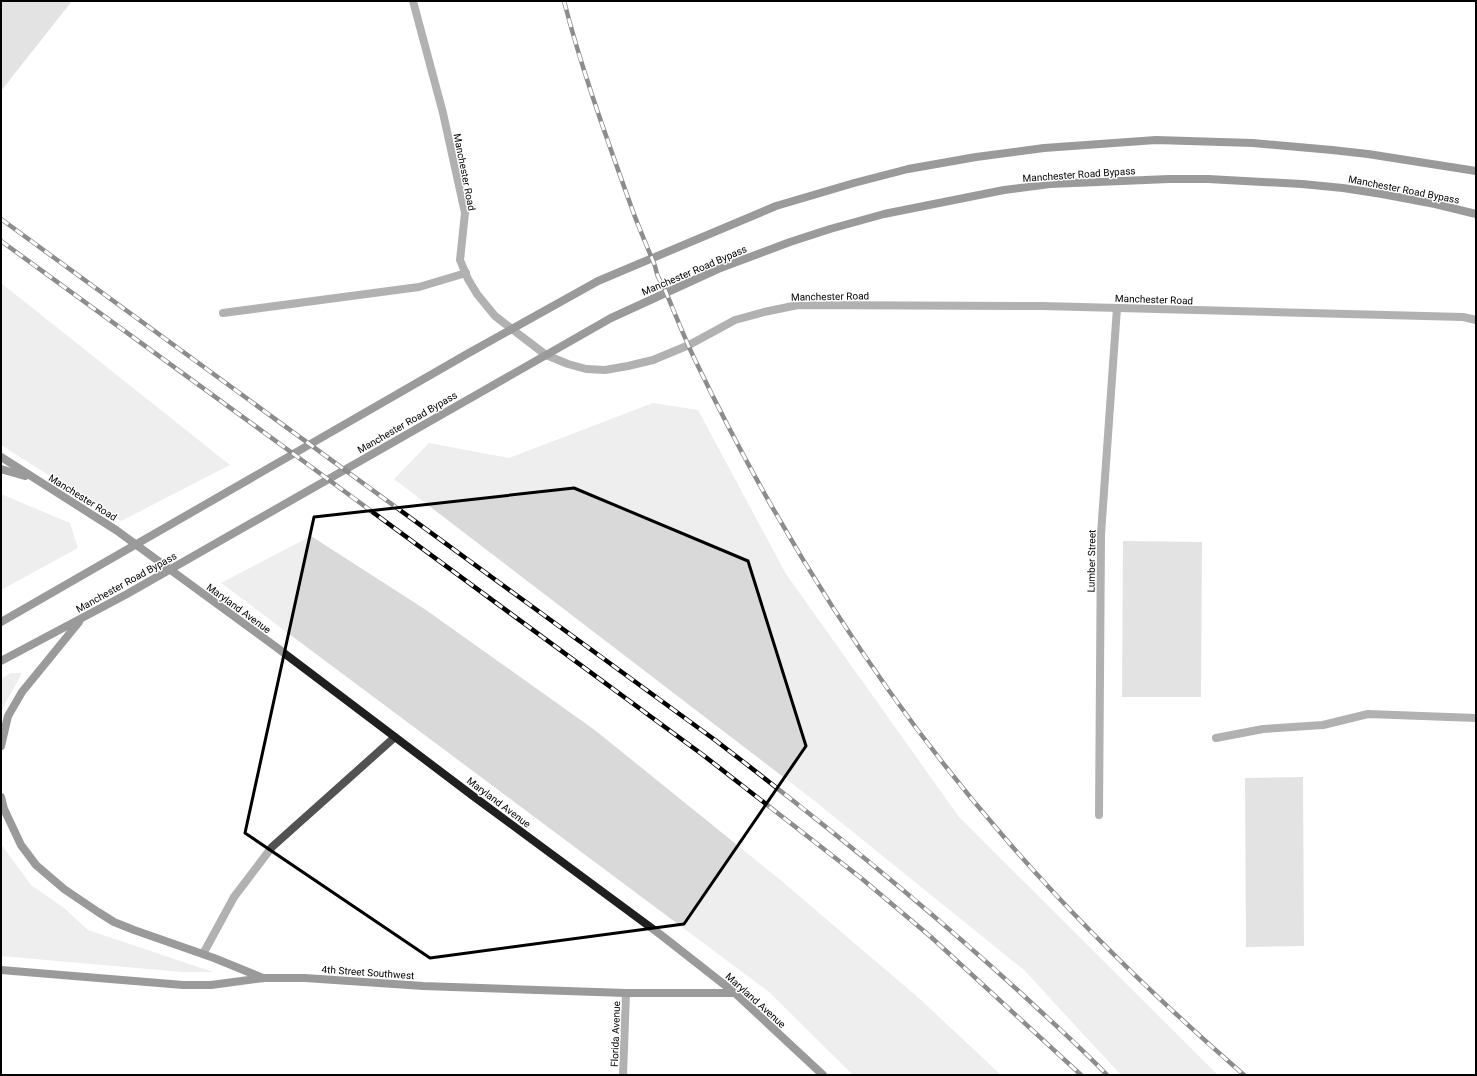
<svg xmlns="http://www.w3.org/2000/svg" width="1477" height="1076" viewBox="0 0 1477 1076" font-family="Roboto,sans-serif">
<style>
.green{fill:#d9d9d9}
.building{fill:#c2c2c2}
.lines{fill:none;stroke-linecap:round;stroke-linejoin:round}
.lane{stroke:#525252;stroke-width:8}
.street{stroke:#525252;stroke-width:8}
.secondary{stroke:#1f1f1f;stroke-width:8}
.rail-casing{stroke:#000;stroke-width:4.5}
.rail{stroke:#fff;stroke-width:3;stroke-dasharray:9;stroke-linecap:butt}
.marked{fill:none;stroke:#000;stroke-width:3;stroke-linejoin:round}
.labels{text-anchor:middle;stroke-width:3;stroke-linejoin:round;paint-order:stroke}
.street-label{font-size:10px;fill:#000;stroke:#fff}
</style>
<rect width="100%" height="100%" fill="#fff"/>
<g class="green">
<polygon points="1,283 230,465 121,521 1,445"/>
<polygon points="653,403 698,410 786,574 959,817 1218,1075 1121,1075 1024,970 812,799 394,479 429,443 509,458"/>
<polygon points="1,494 70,523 78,548 1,590"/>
<polygon points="311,536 426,610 596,731 778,878 920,999 1001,1075 853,1075 769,992 221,583"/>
<polygon points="11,673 22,673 1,711 1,679"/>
<polygon points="1,844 31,885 64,908 88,930 213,972 182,972 1,956"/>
</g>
<g class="building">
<polygon points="1,1 72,1 1,91"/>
<polygon points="1123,541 1202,542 1201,697 1122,697"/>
<polygon points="1303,777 1304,946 1246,947 1245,778"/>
</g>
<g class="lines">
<g class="lane">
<polyline points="223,313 419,287 466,273"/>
<polyline points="1216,738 1263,729 1323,725 1368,714 1476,718"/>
<polyline points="203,954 234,897 272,847 395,737"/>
</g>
<g class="street">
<polyline points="413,1 443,113 465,213 460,260 468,279 477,294 495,316 546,355 568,364 586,369 605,370 628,366 653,360 689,345 735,320 764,312 798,305 1042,306 1463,317 1476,320"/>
<polyline points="1099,815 1101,534 1117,308"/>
<polyline points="623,1075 626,993"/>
</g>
<g class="secondary">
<polyline points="1,457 116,530 276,647 473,796 661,935 735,993 823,1075"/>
<polyline points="1,469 25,476"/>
<polyline points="1,622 467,354 598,281 776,206 854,183 908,169 976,157 1044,148 1156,140 1253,143 1332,150 1368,154 1476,171"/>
<polyline points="1,661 127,594 611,318 718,269 790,242 830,229 884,214 1004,190 1050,184 1169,179 1208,179 1302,184 1343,188 1382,194 1435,204 1476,214"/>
<polyline points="1,746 8,716 22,692 79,622"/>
<polyline points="1,797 4,809 21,845 36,865 64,889 98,912 114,922 134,930 214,958 263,978"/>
<polyline points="1,970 183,985 211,985 264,978 305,978 423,986 626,993 735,993"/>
</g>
<g class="rail-casing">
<g id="rail">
<path d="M564 1C582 71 607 139 631 206 638 226 647 246 655 266 657 274 657 277 663 285 674 311 684 337 696 362 777 530 881 696 1004 837 1078 923 1159 1001 1244 1075"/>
<path d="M1 219 715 740C826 825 935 913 1037 1008 1061 1030 1085 1052 1107 1075"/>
<polyline points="1,241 295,455 703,755 861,878 931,937 1081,1075"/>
</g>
</g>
<use href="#rail" class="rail"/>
</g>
<path d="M0 0H1477V1076H0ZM574 488 748 561 806 746 684 924 430 958 245 833 314 517Z" fill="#fff" fill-opacity=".55" fill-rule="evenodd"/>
<path class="marked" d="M574 488 748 561 806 746 684 924 430 958 245 833 314 517Z"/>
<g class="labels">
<g class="street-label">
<text transform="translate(465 172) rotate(79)" y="4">Manchester Road</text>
<text transform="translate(1079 174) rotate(-4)" y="4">Manchester Road Bypass</text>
<text transform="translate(1404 189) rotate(11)" y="4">Manchester Road Bypass</text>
<text transform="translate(694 270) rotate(-23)" y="4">Manchester Road Bypass</text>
<text transform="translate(830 296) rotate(-1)" y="4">Manchester Road</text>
<text transform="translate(1154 299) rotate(2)" y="4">Manchester Road</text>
<text transform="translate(407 422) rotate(-30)" y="4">Manchester Road Bypass</text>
<text transform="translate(83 497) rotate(32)" y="4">Manchester Road</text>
<text transform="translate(1091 561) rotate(-89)" y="4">Lumber Street</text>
<text transform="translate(126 582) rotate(-29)" y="4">Manchester Road Bypass</text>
<text transform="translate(239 608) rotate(36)" y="4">Maryland Avenue</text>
<text transform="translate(499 802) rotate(37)" y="4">Maryland Avenue</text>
<text transform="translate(368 972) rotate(4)" y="4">4th Street Southwest</text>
<text transform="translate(756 1000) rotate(42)" y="4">Maryland Avenue</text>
<text transform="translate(615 1034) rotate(-88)" y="4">Florida Avenue</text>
</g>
</g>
<rect width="1477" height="1076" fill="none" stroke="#000000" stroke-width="4"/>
</svg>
